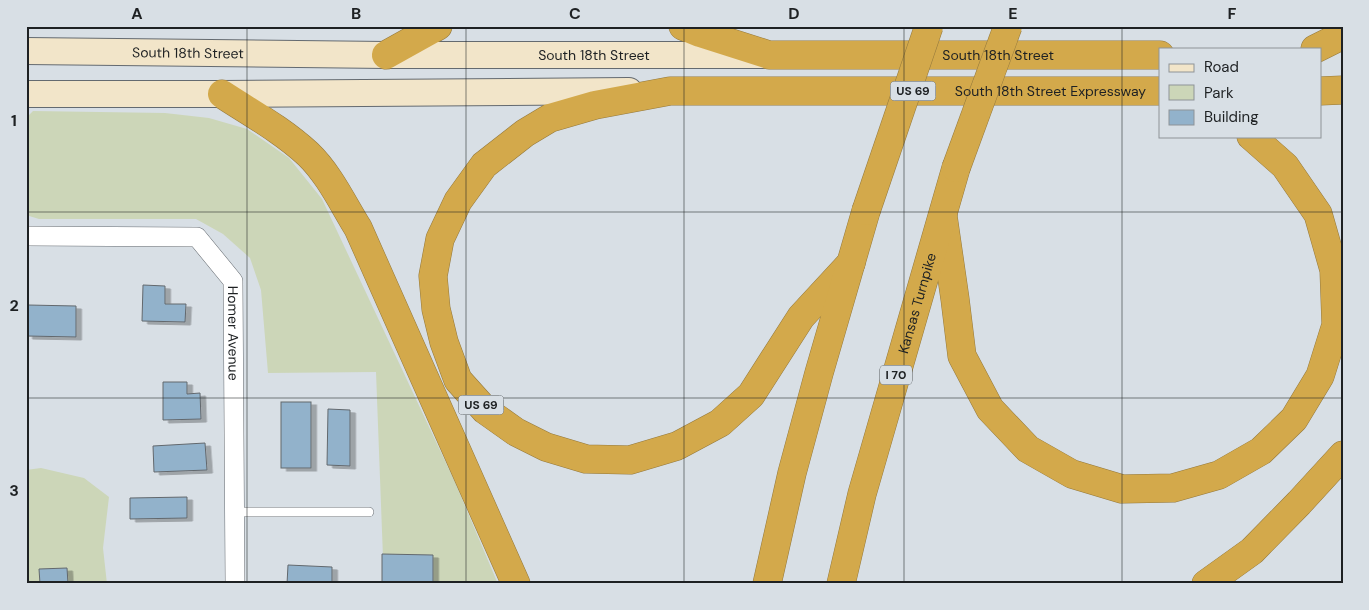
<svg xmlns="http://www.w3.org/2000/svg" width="1369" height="610" viewBox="0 0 1369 610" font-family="'DM Sans',sans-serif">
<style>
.green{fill:#ccd6b8}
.building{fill:#92b2cb;stroke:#62686d;filter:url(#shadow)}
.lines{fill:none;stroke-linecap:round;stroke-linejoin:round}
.service-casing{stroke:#646a70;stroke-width:10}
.minor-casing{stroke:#646a70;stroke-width:20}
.secondary-casing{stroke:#646a70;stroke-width:28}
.motorway-casing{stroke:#94793d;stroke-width:29}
.service{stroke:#fff;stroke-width:9}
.minor{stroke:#fff;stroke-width:19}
.secondary{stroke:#f2e5c9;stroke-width:26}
.motorway{stroke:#d3a94b;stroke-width:28}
.motorway-bridge-casing{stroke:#94793d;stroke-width:29;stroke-linecap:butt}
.motorway-bridge{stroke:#d3a94b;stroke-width:28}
.grid{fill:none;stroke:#1e2123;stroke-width:1;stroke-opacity:0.55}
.labels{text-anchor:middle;stroke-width:4;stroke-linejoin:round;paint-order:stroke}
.shield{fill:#d8dfe5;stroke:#565a5d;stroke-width:1}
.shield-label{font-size:12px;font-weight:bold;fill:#1e2123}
.street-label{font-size:14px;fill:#1e2123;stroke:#d8dfe5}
.neatline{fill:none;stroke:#1e2123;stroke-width:2}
.grid-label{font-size:16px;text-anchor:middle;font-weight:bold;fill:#1e2123}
</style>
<defs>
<filter id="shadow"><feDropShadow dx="5.5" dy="3" stdDeviation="0" flood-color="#0004"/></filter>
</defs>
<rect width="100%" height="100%" fill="#d8dfe5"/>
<g class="green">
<polygon points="33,111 165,113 209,118 247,129 289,158 322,199 454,480 498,584 384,584 376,372 268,373 261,290 250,258 223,234 196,219 39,219 26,215 26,118"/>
<polygon points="41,468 84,478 109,497 103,548 107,584 26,584 26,470"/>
</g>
<g class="building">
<polygon points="143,285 165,286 165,304 186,304 185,322 142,321"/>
<polygon points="28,305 76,306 76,337 27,336"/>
<polygon points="163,382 187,382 187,394 200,393 201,419 163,420"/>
<rect x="281" y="402" width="30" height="66"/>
<polygon points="328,409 350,410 350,466 327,465"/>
<polygon points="205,443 207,470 154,472 153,446"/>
<polygon points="187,497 187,518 130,519 130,498"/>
<polygon points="382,554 433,555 433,583 382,582"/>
<polygon points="288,565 332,567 332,584 287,584"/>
<polygon points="67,568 68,584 40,584 39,569"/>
</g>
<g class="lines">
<g class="service-casing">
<polyline id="service" points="235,512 369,512"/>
</g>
<g class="minor-casing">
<g id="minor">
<path id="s1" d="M26 236 197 237 233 281 235 584"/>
</g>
</g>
<g class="secondary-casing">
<g id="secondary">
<path id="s2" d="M26 51 386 55H761"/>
<polyline points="26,94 222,94 629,91"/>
</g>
</g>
<g class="motorway-casing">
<g id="motorway">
<path id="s3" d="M683 26 700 33 769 55H1160"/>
<polyline points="1315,49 1343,35"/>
<polyline points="386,55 438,26"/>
<polyline points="1320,91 1343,90"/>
<path d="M222 94C251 113 282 130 308 154 329 174 343 204 358 228L516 584"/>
<polyline points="943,216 955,299 962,356 990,409 1028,449 1072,474 1122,489 1173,488 1219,475 1261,451 1294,419 1320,376 1336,325 1334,270 1318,214 1285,166 1251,136"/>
<path id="s4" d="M851 263 801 317 751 395 720 423 677 446 630 460 586 459 546 447 516 432 485 410 458 380 444 342 436 309 433 276 440 239 458 201 484 165 525 133 550 118 595 105 670 91H1160"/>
<polyline points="767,584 792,473 819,373 866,211"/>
<path id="s5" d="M841 584 862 494 956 168"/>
<polyline points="1206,584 1252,551 1299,503 1343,455"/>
</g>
</g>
<use href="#service" class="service"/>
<use href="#minor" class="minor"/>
<use href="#secondary" class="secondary"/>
<use href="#motorway" class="motorway"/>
<g class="motorway-bridge-casing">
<g id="motorway-bridge">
<polyline points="956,168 1008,26"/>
<polyline points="866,211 929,26"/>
</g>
</g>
<use href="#motorway-bridge" class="motorway-bridge"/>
</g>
<path class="grid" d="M247 26V584M466 26V584M684 26V584M904 26V584M1122 26V584M26 212H1343M26 398H1343"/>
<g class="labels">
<g class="shield">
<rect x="890.5" y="81.5" width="45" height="19" rx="4"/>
<rect x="880" y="365.5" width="32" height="19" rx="4"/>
<rect x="458.5" y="395.5" width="45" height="19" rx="4"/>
</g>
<g class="shield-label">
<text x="913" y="95">US 69</text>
<text x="896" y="379">I 70</text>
<text x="481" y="409">US 69</text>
</g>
<g class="street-label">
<text dy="5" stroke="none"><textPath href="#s2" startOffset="162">South 18th Street</textPath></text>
<text dy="5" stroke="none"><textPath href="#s2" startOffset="568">South 18th Street</textPath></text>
<text dy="5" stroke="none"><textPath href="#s3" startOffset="320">South 18th Street</textPath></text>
<text dy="5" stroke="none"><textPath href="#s4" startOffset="1320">South 18th Street Expressway</textPath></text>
<text dy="5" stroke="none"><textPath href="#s5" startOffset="291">Kansas Turnpike</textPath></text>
<text dy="5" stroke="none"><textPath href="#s1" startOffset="280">Homer Avenue</textPath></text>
</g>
</g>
<rect width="1369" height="610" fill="none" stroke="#d8dfe5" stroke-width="55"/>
<rect x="1159" y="48" width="162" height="90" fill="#d8dfe5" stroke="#8e9397"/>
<rect x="1169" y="64" width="25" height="8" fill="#f2e5c9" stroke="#8e9397"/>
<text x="1204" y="72" font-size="15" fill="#1e2123">Road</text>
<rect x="1169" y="85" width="25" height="15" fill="#ccd6b8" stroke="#8e9397"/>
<text x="1204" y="98" font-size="15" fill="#1e2123">Park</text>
<rect x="1169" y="110" width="25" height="15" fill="#92b2cb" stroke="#8e9397"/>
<text x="1204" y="122" font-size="15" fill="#1e2123">Building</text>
<rect x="28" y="28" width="1314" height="554" class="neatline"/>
<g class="grid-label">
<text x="137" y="19">A</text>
<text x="356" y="19">B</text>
<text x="575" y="19">C</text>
<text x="794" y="19">D</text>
<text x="1013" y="19">E</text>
<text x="1232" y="19">F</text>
<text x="14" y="126">1</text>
<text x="14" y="311">2</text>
<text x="14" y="496">3</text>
</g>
</svg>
